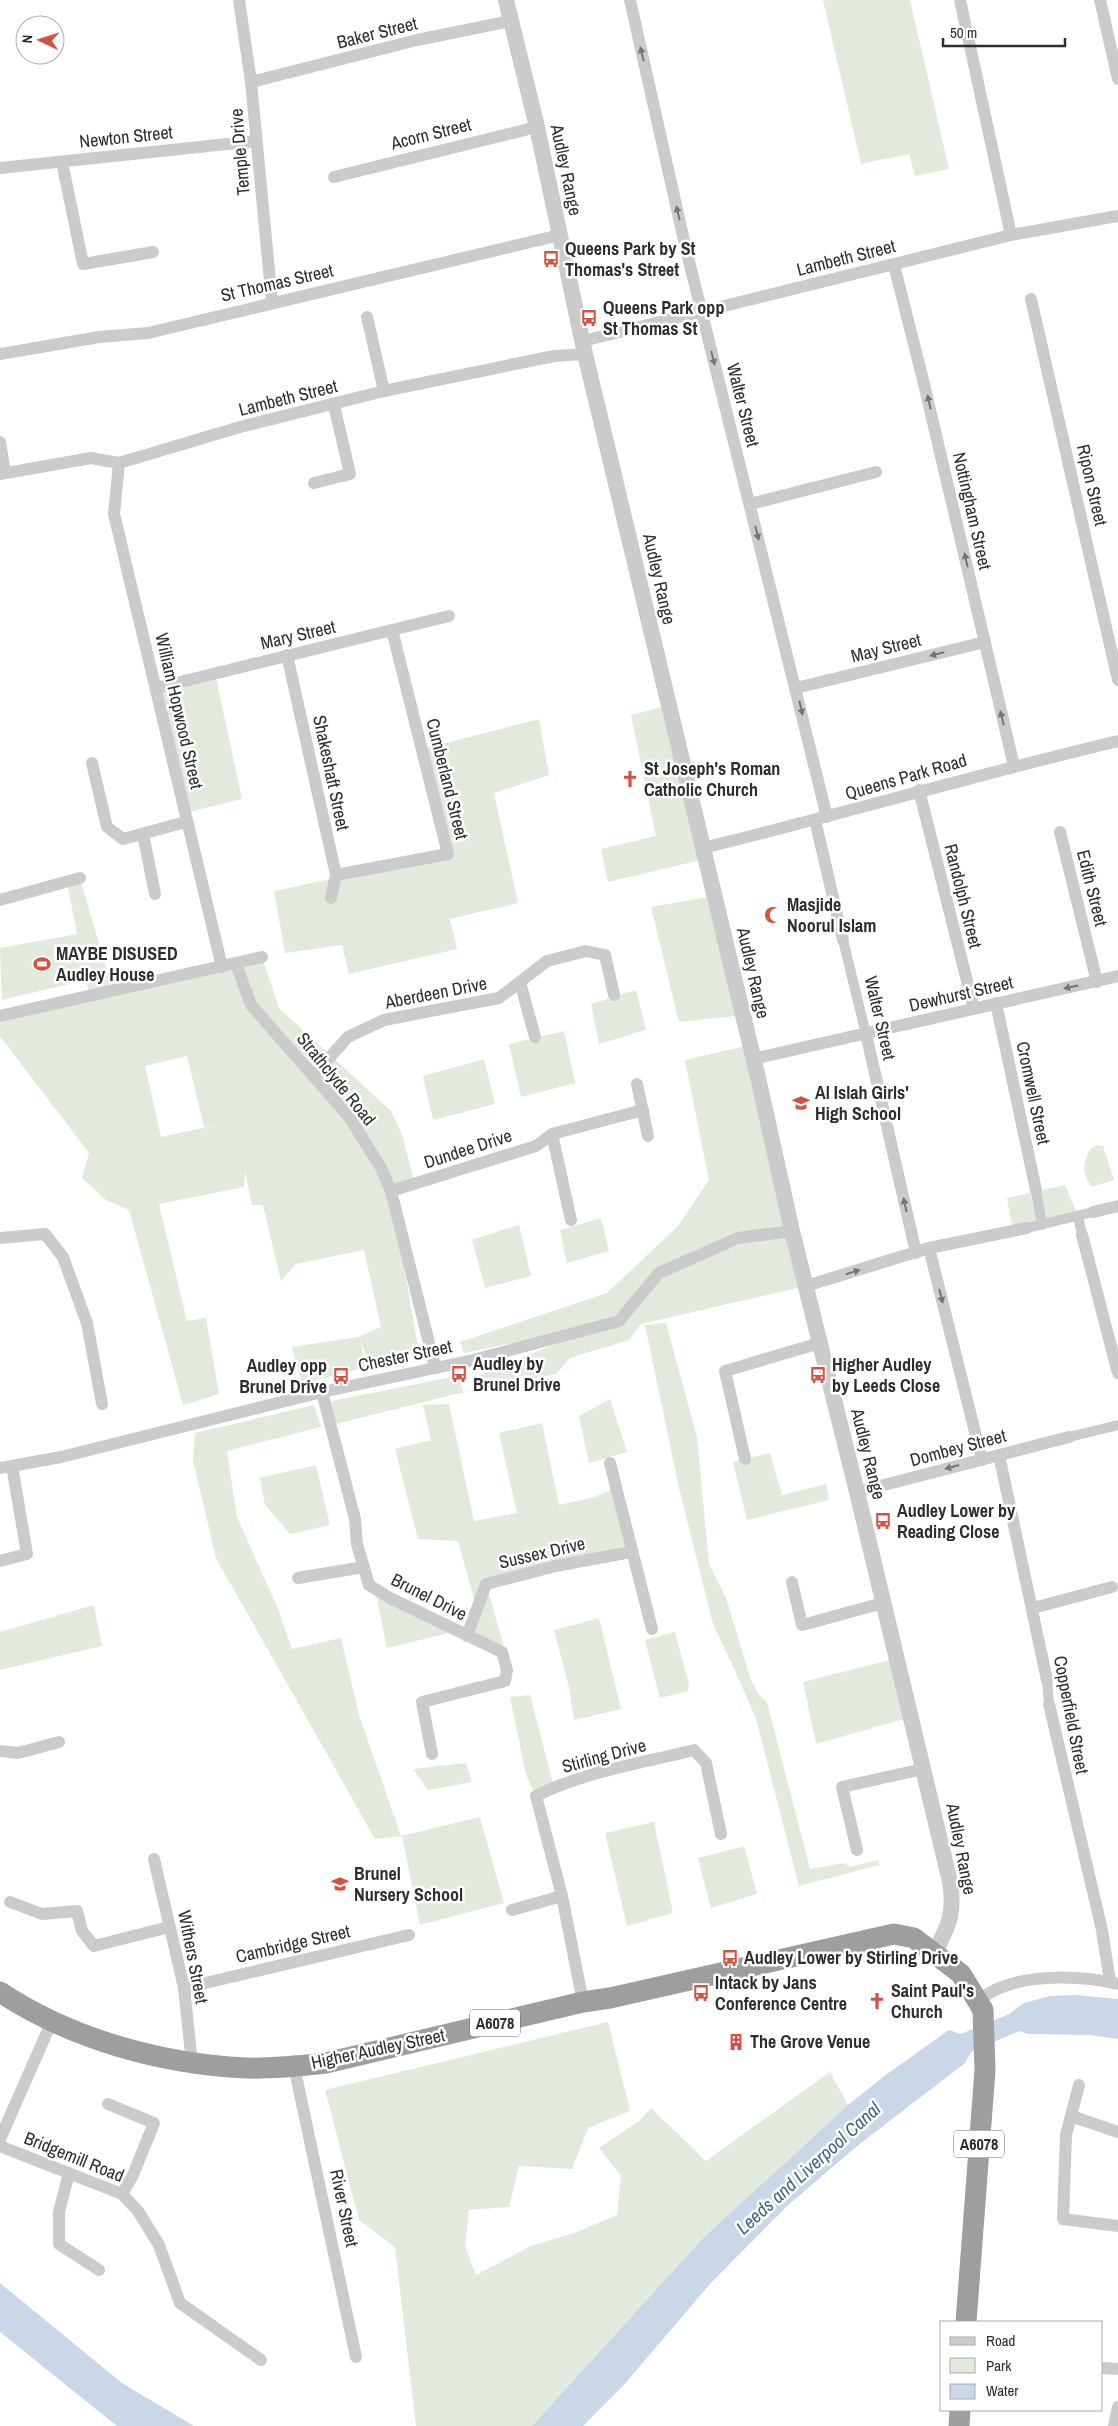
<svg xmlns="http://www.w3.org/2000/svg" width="1118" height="2426" viewBox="0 0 1118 2426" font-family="'Archivo Narrow',sans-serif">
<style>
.green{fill:#e1eadd;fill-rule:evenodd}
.water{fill:#cad7e8}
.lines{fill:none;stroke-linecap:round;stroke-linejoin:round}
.pedestrian{stroke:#cbcbcb;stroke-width:10}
.minor{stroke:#cbcbcb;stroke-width:12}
.tertiary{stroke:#cbcbcb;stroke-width:16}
.trunk{stroke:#9e9e9e;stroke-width:21}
.oneway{fill:#757575}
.labels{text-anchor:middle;stroke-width:5;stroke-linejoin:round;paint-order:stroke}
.shield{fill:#fff;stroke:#6d6d6d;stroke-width:1}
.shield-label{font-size:16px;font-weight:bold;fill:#2e2e2e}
.street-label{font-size:18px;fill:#2e2e2e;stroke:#fff}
.poi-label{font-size:18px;font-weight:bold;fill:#2e2e2e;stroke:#fff;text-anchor:start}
.water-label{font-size:19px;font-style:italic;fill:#446088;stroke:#fff}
</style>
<rect width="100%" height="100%" fill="#fff"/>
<g class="green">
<polygon points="823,0 910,0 949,169 915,176 909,154 861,164"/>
<polygon points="215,673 242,799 185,813 156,688"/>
<polygon points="669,705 705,859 608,882 601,849 656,836 631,715"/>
<polygon points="539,719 549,775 494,793 518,903 450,919 457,949 349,974 342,945 285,953 274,891 447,854 422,749"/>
<path d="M80 878 113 991 262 957 279 1008 391 1111 402 1135 415 1184 391 1191 419 1353 371 1365 360 1341 366 1367 302 1384 292 1347 358 1337 381 1327 364 1250 296 1264 281 1281 263 1205H252L245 1171 244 1187 159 1204 187 1321 206 1318 219 1394 183 1405 129 1210 106 1200 82 1178 89 1153 0 1036V1016L90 996 86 980 2 1000 0 948 77 934 67 882ZM187 1056 204 1127 217 1125 161 1137 145 1066Z"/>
<polygon points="714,896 743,1015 679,1022 651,907"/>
<polygon points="636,990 646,1030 599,1044 591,1004"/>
<polygon points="564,1031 575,1083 521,1097 509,1044"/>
<polygon points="750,1045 806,1286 641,1324 629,1340 570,1358 556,1374 483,1389 479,1375 605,1324 464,1353 460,1342 607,1293 678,1226 709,1180 685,1060"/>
<polygon points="484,1059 495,1104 433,1120 423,1076"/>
<path d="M1097 1145 1103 1146 1114 1180 1092 1187C1081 1173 1083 1163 1090 1149Z"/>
<polygon points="1065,1185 1078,1216 1013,1231 1007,1198"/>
<polygon points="601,1218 609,1251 567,1263 560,1230"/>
<polygon points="519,1225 531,1276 485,1288 472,1240"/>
<polygon points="666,1323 697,1437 709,1564 726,1598 751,1680 759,1695 767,1702 810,1869 844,1863 850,1867 878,1860 879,1865 799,1886 756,1719 738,1677 713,1624 679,1488 645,1325"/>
<polygon points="457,1376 464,1392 336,1424 331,1401"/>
<polygon points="610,1399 627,1452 589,1463 579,1416"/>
<polygon points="449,1404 474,1521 517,1513 499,1433 542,1423 559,1505 595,1497 616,1487 631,1552 486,1584 503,1643 502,1652 467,1636 476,1606 458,1541 418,1539 395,1449 431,1440 423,1405"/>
<polygon points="314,1405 321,1427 227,1451 237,1517 278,1609 292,1649 341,1638 359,1715 401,1836 480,1817 504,1903 420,1925 402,1836 375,1839 216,1558 193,1460 195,1433"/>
<polygon points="770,1453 782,1495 826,1484 829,1500 747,1520 733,1462"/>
<polygon points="316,1465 330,1525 290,1534 265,1505 260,1478"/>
<polygon points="375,1590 457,1631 387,1648"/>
<polygon points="94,1605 102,1646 0,1670 0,1632"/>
<polygon points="599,1618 621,1709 574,1720 569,1687 554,1630"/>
<polygon points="675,1632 689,1684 688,1691 660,1698 645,1640"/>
<polygon points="897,1658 911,1717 816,1744 803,1682"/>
<polygon points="530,1695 554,1787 536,1796 526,1775 510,1697"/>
<polygon points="466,1763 472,1782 428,1790 413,1769"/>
<polygon points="654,1822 673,1913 627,1926 605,1833"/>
<polygon points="744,1846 757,1894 711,1908 698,1858"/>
<polygon points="608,2022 630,2111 588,2128 572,2169 519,2166 509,2207 469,2210 465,2246 476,2275 531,2246 574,2233 617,2215 621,2176 599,2148 639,2121 651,2108 706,2161 830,2072 848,2105 703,2238 532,2426 416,2426 395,2247 359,2220 325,2090"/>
</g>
<g class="water">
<polygon points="1076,1995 1118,1999 1118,2039 1089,2035 1028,2034 1019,2031 971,2052 965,2063 857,2146 786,2207 710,2284 622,2387 583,2426 532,2426 703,2238 848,2105 887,2074 949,2030 961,2034 1009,2014 1024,2003 1050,1996"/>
<polygon points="0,2283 122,2383 194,2426 117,2426 0,2332"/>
</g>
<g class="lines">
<g class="pedestrian">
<polyline points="843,940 866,1034"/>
<polyline points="1036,1190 1042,1225"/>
<polyline points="1078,1216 1082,1235"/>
<polyline points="1027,1228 1093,1212"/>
<polyline points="1069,1437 1118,1425"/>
<polyline points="1047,1680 1049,1704"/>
</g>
<g class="minor">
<polyline points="239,0 251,82 272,302"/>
<polyline points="630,0 685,245 827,817"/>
<polyline points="960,0 1011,235"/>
<polyline points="1100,0 1118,79"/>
<polyline points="251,82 417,40 511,21"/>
<polyline points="62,162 83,264 153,252"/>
<polyline points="0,168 256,141"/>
<polyline points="334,177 537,127"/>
<polyline points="894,265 923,380 1014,766"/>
<polyline points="1031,299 1118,680"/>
<polyline points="367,317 384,391"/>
<polyline points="583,341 1011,235 1118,216"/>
<polyline points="0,354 99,337 148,333 560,235"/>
<polyline points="0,442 5,473"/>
<polyline points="119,463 114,514 222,967"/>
<polyline points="0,474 91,458 119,463 240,427 384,391 554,356 585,354"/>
<polyline points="314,483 350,474 334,405"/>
<polyline points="750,504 876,472"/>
<polyline points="287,655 336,875 331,898"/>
<polyline points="156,688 449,616"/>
<polyline points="796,688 985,642"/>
<polyline points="92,763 107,827 123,839 186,822"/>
<polyline points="919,790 974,1009"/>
<polyline points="815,820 843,940"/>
<polyline points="1060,832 1097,982"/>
<polyline points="143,834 155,894"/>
<path d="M703 848C842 814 979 774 1118 741"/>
<polyline points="336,875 448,854 392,630"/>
<polyline points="0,900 80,878"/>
<polyline points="236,964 251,1005 350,1118 381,1168 391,1191 435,1367"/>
<polyline points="520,982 535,1037"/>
<polyline points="996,1003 1036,1190"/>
<polyline points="0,1016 262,957"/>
<polyline points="866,1034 916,1253"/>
<polyline points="753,1059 1118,976"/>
<polyline points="313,1076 348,1037 384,1020 499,998 547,961 586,951 605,955 614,995"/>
<polyline points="637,1084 648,1136"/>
<polyline points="552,1134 571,1220"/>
<polyline points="391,1191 536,1146 552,1134 643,1110"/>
<polyline points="1093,1212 1118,1206"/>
<polyline points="1082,1235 1118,1373"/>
<polyline points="0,1238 45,1234 63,1257 87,1323 102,1404"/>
<polyline points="929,1248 982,1460"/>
<polyline points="806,1286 929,1248 1027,1228"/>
<polyline points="322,1392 355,1519 357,1544 369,1585 390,1598 502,1652 507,1670 505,1681 422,1702 432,1754"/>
<polyline points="999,1455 1047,1680"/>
<polyline points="745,1459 725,1371 820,1343"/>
<polyline points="610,1463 652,1629"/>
<polyline points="0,1468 61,1457 322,1392 473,1360 619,1321 659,1273 738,1238 792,1231"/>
<polyline points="857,1492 1069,1437"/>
<polyline points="0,1561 27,1554 12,1466"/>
<polyline points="298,1578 364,1567"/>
<polyline points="792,1582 802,1625 883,1603"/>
<polyline points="1033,1608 1112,1587"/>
<polyline points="467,1636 486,1584 556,1566 631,1552"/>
<polyline points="1049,1704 1102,1930 1110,1982"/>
<polyline points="0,1751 18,1753 59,1742"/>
<polyline points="857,1850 842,1787 923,1769"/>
<polyline points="154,1859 184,1988 192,2063"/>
<polyline points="10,1902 42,1914 77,1911 82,1931 94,1946 169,1927"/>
<polyline points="512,1910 562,1896"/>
<polyline points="184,1988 409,1935"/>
<path d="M978 2000C985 1996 993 1990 1002 1987 1036 1974 1083 1976 1118 1984"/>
<path d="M583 2002 562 1896 536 1796C582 1772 643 1763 694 1750L706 1763 721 1834"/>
<polyline points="294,2066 356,2357"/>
<polyline points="1079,2085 1066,2135 1063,2219 1118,2226"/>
<polyline points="108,2104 154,2123 133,2175 122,2194"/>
<polyline points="1071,2116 1118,2132"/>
<polyline points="0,2139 52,2021"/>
<polyline points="0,2146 122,2194 138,2211 159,2245 180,2303 261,2360"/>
<polyline points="69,2173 59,2212 59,2244 99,2270"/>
<polyline points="1102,2368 1118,2369"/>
<polyline points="1114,2426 1118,2407"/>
</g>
<path class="tertiary" d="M506 0 537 127 585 354 759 1082 792 1231 857 1492 950 1882C955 1913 949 1925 935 1952"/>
<g class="trunk">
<path d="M0 1992C71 2039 161 2064 246 2068 272 2069 299 2066 326 2063L583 2002 610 1998 894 1934 914 1938 961 1974 983 2010 985 2070 966 2322"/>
<polyline points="959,2426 960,2410"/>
</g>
</g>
<defs><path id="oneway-solid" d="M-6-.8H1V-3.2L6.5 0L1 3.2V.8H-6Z" transform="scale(1.25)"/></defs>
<g class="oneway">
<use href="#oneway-solid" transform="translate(642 54) rotate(-103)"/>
<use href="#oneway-solid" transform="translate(678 213) rotate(-103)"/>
<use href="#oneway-solid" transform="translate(713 358) rotate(76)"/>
<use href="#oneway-solid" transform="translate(929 402) rotate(-103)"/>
<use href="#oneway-solid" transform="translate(757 533) rotate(76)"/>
<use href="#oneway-solid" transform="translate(966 560) rotate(-103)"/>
<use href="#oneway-solid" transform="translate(937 654) rotate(166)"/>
<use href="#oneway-solid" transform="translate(801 708) rotate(77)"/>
<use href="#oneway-solid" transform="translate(1002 718) rotate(-104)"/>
<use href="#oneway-solid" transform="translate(1071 987) rotate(168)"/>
<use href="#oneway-solid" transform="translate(905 1205) rotate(-103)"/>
<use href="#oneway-solid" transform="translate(853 1272) rotate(-17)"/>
<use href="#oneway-solid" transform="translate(941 1296) rotate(76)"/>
<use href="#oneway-solid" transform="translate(952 1467) rotate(165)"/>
</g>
<defs>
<g id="bus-bare" transform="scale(1.35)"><path d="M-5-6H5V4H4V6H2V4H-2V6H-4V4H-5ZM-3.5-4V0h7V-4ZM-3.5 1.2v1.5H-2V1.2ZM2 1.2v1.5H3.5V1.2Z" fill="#d45240" stroke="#fff" stroke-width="2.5" paint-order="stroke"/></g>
<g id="church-bare" transform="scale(1.35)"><path d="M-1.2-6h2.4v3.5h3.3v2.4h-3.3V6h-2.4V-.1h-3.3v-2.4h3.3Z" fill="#d45240" stroke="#fff" stroke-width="2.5" paint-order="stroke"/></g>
<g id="mosque-bare" transform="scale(1.35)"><path d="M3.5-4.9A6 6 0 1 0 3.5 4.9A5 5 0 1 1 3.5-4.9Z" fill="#d45240" stroke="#fff" stroke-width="2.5" paint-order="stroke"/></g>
<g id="stadium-bare" transform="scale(1.35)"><path d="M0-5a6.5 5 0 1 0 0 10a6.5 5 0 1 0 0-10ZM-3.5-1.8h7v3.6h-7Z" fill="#d45240" stroke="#fff" stroke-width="2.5" paint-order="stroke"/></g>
<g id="school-bare" transform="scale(1.35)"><path d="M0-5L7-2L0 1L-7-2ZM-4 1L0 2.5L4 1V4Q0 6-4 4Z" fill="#d45240" stroke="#fff" stroke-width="2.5" paint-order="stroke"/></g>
<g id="building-bare" transform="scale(1.35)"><path d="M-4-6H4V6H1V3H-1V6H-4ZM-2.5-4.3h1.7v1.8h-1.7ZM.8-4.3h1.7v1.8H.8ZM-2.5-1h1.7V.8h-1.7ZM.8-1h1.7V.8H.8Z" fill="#d45240" stroke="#fff" stroke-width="2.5" paint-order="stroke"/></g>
</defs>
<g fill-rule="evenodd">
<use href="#bus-bare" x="551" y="259"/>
<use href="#bus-bare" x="589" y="318"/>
<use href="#church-bare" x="630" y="779"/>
<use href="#mosque-bare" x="773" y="915"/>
<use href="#stadium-bare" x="42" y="964"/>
<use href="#school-bare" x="801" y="1103"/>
<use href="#bus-bare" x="459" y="1374"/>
<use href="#bus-bare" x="818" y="1375"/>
<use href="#bus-bare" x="341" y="1376"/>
<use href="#bus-bare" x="883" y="1521"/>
<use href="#school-bare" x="340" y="1884"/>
<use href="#bus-bare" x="730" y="1958"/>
<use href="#bus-bare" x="701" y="1993"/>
<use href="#church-bare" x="877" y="2001"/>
<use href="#building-bare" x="736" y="2042"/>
</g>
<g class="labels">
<g class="shield">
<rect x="470" y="2009.5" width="50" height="27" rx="4"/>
<rect x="954" y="2130.5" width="50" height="27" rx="4"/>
</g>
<g class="shield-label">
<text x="495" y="2029">A6078</text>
<text x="979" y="2150">A6078</text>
</g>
<g class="street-label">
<text transform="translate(377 33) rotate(-14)" y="6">Baker Street</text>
<text transform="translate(431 134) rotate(-14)" y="6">Acorn Street</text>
<text transform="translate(126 137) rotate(-6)" y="6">Newton Street</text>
<text transform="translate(240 152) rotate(-95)" y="6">Temple Drive</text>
<text transform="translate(566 170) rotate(78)" y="6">Audley Range</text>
<text transform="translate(846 258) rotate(-14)" y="6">Lambeth Street</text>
<text transform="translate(277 283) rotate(-13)" y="6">St Thomas Street</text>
<text transform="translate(288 398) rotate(-14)" y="6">Lambeth Street</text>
<text transform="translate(743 405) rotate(76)" y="6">Walter Street</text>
<text transform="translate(1092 485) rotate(77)" y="6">Ripon Street</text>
<text transform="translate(972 511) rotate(77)" y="6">Nottingham Street</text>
<text transform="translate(659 579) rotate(77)" y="6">Audley Range</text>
<text transform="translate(298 635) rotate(-13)" y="6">Mary Street</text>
<text transform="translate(886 648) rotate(-14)" y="6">May Street</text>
<text transform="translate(179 711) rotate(77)" y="6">William Hopwood Street</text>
<text transform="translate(331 773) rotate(78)" y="6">Shakeshaft Street</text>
<text transform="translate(906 777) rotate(-16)" y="6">Queens Park Road</text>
<text transform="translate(447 779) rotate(76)" y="6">Cumberland Street</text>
<text transform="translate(1092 888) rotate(76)" y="6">Edith Street</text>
<text transform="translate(963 896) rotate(76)" y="6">Randolph Street</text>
<text transform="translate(753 973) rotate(77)" y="6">Audley Range</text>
<text transform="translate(436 993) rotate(-11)" y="6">Aberdeen Drive</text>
<text transform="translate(961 994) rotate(-13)" y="6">Dewhurst Street</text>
<text transform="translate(880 1018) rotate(77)" y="6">Walter Street</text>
<text transform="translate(336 1079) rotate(51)" y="6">Strathclyde Road</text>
<text transform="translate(1033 1093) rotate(78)" y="6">Cromwell Street</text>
<text transform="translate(468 1149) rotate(-18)" y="6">Dundee Drive</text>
<text transform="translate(405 1356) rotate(-12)" y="6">Chester Street</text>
<text transform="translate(958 1448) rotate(-15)" y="6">Dombey Street</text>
<text transform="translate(868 1454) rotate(76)" y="6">Audley Range</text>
<text transform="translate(542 1553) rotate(-13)" y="6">Sussex Drive</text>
<text transform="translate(429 1597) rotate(27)" y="6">Brunel Drive</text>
<text transform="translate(1071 1715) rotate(79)" y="6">Copperfield Street</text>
<text transform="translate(604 1756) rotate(-15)" y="6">Stirling Drive</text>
<text transform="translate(961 1849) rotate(79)" y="6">Audley Range</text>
<text transform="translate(293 1944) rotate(-13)" y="6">Cambridge Street</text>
<text transform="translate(193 1957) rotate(79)" y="6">Withers Street</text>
<text transform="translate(378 2049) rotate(-12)" y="6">Higher Audley Street</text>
<text transform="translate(74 2157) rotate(22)" y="6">Bridgemill Road</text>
<text transform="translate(344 2208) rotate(78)" y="6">River Street</text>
</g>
<g class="poi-label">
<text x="565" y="255">Queens Park by St<tspan x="565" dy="21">Thomas's Street</tspan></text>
<text x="603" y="314">Queens Park opp<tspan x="603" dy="21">St Thomas St</tspan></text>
<text x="644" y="775">St Joseph's Roman<tspan x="644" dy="21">Catholic Church</tspan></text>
<text x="787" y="911">Masjide<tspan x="787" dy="21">Noorul Islam</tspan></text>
<text x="56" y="960">MAYBE DISUSED<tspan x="56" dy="21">Audley House</tspan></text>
<text x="815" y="1099">Al Islah Girls'<tspan x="815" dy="21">High School</tspan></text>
<text x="473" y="1370">Audley by<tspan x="473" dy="21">Brunel Drive</tspan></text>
<text x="832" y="1371">Higher Audley<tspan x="832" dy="21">by Leeds Close</tspan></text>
<text x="327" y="1372" text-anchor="end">Audley opp<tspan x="327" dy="21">Brunel Drive</tspan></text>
<text x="897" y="1517">Audley Lower by<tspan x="897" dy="21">Reading Close</tspan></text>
<text x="354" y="1880">Brunel<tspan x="354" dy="21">Nursery School</tspan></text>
<text x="744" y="1964">Audley Lower by Stirling Drive</text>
<text x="715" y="1989">Intack by Jans<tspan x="715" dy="21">Conference Centre</tspan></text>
<text x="891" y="1997">Saint Paul's<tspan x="891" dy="21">Church</tspan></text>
<text x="750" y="2048">The Grove Venue</text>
</g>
<g class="water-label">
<text transform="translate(808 2168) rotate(-42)" y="7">Leeds and Liverpool Canal</text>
</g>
</g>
<rect x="940" y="2321" width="162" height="90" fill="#ffffff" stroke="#ababab"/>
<rect x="950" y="2337" width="25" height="8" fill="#cbcbcb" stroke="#ababab"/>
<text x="986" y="2346" font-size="15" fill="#2e2e2e">Road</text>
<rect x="950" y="2358" width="25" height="15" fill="#e1eadd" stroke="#ababab"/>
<text x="986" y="2371" font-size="15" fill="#2e2e2e">Park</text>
<rect x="950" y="2384" width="25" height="15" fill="#cad7e8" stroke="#ababab"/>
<text x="986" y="2396" font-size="15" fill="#2e2e2e">Water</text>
<g transform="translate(40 40) rotate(274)"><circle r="24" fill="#ffffff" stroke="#ababab"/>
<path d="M0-4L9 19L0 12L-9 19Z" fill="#d45240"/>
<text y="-8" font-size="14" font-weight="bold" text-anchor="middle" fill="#2e2e2e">N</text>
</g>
<path d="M943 38v8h122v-8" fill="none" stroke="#2e2e2e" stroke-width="2.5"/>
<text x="950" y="38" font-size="15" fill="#2e2e2e" stroke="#ffffff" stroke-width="4" paint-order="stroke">50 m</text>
</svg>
